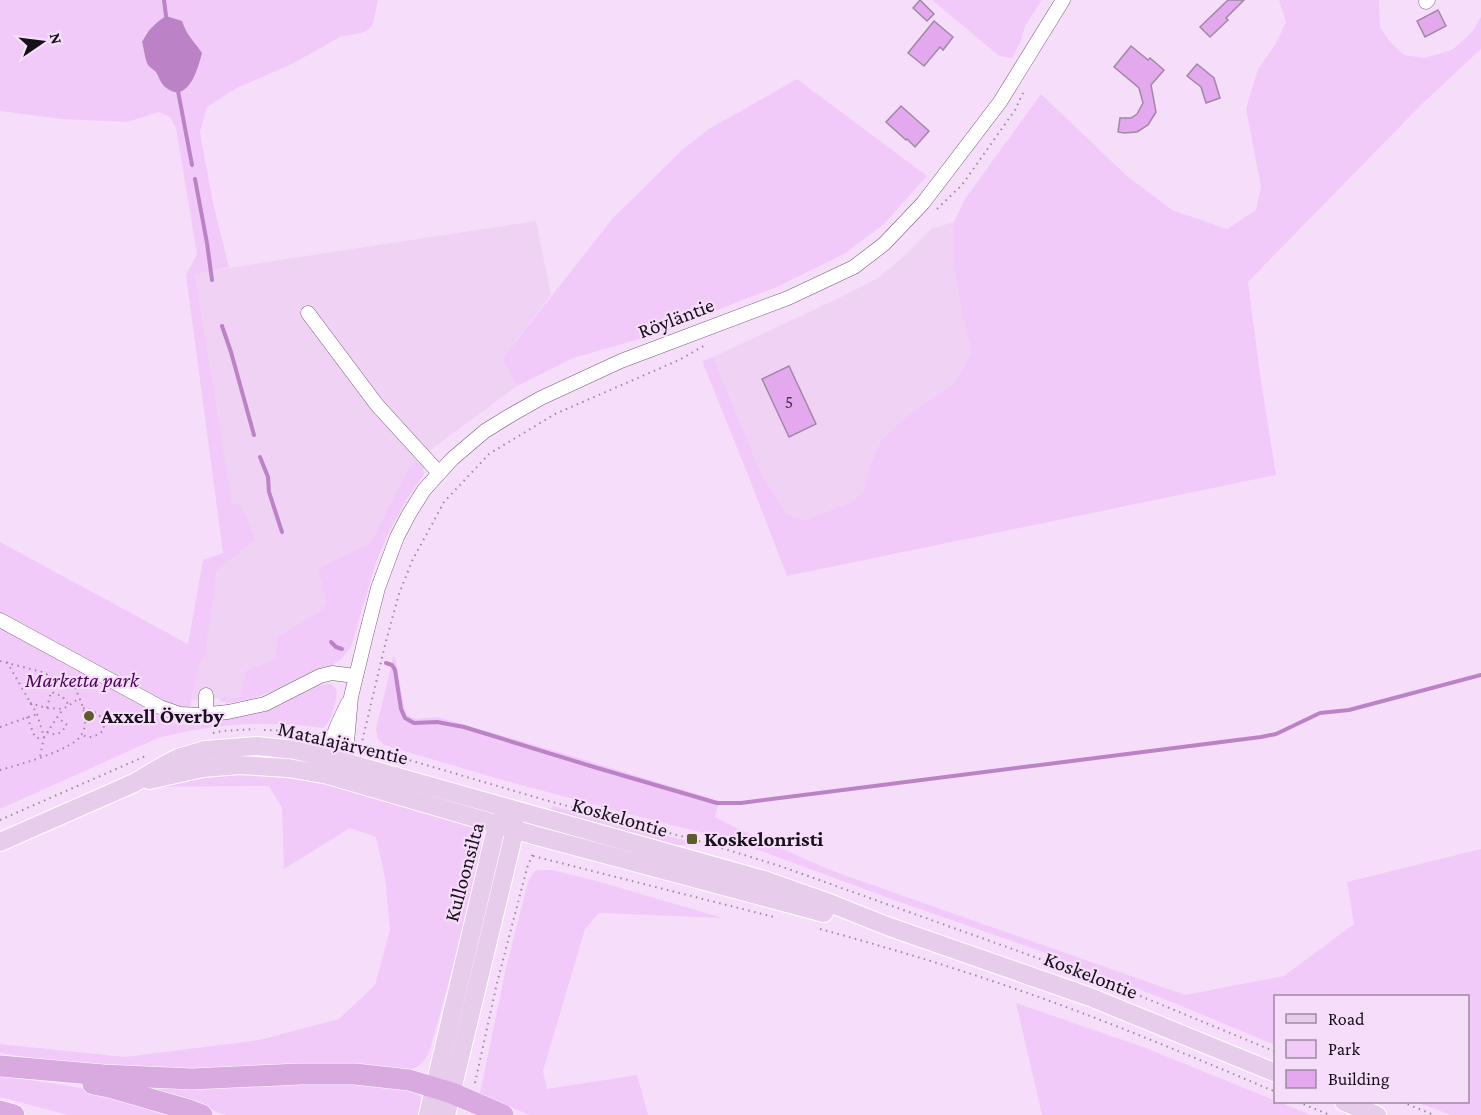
<svg xmlns="http://www.w3.org/2000/svg" width="1481" height="1115" viewBox="0 0 1481 1115" font-family="'Crimson Pro',serif">
<style>
.built{fill:#f0d2f5}
.green{fill:#f1caf9;fill-rule:evenodd}
.water{fill:#bb82c6}
.lines{fill:none;stroke-linecap:round;stroke-linejoin:round}
.stream{stroke:#bb82c6;stroke-width:4}
.building{fill:#e3a8ee;stroke:#9f89a3;stroke-width:1.5}
.minor-casing{stroke:#725d76;stroke-width:15}
.major-casing{stroke:#fff;stroke-width:20}
.highway-casing{stroke:#fff;stroke-width:22}
.path{stroke:#9b8a9f;stroke-width:2;stroke-dasharray:1.5 4.5;stroke-linecap:butt}
.minor{stroke:#fff;stroke-width:14}
.major{stroke:#e8ccec;stroke-width:18}
.highway{stroke:#d8aae0;stroke-width:21}
.poi-dot{fill:#5a5c29;stroke:#f6defb;stroke-width:2}
.labels{text-anchor:middle;stroke-width:4.5;stroke-linejoin:round;paint-order:stroke}
.number-label{font-size:18px;fill:#4a354e}
.street-label{font-size:21px;fill:#170f19;stroke:#f6defb}
.park-label{font-size:21px;font-style:italic;fill:#50045d;stroke:#f6defb}
.poi-label{font-size:21px;font-weight:bold;fill:#170f19;stroke:#f6defb;text-anchor:start}
</style>
<rect width="100%" height="100%" fill="#f6defb"/>
<g class="built">
<polygon points="536,221 551,295 502,359 517,386 433,448 408,469 370,545 318,568 326,603 322,610 277,637 275,660 246,670 240,697 191,700 198,666 205,656 217,571 255,538 232,504 195,273"/>
<polygon points="954,222 954,266 962,314 972,353 954,384 907,416 882,439 872,460 863,491 852,503 806,520 787,514 761,473 713,357 839,298 878,278 903,257 931,229"/>
</g>
<g class="green">
<path d="M0 0H378L373 24 368 30 361 33 340 37 292 64 237 88 207 107 200 132 213 203 229 267 195 274 232 503 242 506 255 539 217 571 205 656 198 666 190 708H184L174 723C193 728 214 720 233 716 245 713 258 712 270 708 283 704 319 681 330 684 339 687 337 696 335 704 332 713 331 722 323 728 267 720 213 724 158 738L0 809V542L188 644 203 560 223 553 186 275 197 254 176 128 170 117 159 112 127 122 61 119 0 111ZM146 32 186 34 196 44 162 85 156 73 148 65 142 42Z"/>
<polygon points="932,0 1042,0 1025,26 1021,41 1012,58 999,56"/>
<polygon points="1279,0 1379,0 1380,27 1390,42 1404,55 1424,58 1452,50 1472,32 1481,17 1481,49 1422,104 1248,282 1260,374 1276,475 787,576 748,475 702,361 713,357 761,473 787,514 806,520 852,502 863,491 872,460 882,439 907,416 954,384 972,353 962,314 954,266 954,222 965,199 1041,94 1127,176 1172,210 1227,229 1256,210 1261,187 1246,109 1258,69 1275,45 1286,22"/>
<polygon points="797,79 927,176 884,224 844,254 777,287 647,337 573,358 517,386 502,359 613,218 682,150 709,129"/>
<polygon points="417,461 423,467 424,474 407,499 389,532 376,562 351,647 341,659 331,666 310,673 278,689 252,699 229,703 221,701 219,698 240,697 246,670 275,660 277,637 322,610 326,603 318,568 370,544 408,469"/>
<path d="M394 654C400 674 400 695 407 715L416 719 438 717 572 756 719 801 715 817 732 826 830 870 1185 995 1284 976 1354 924 1347 882 1481 849V1115H1451L1416 1102H1468V996H1276L1275 1045 1172 1002 1040 951 894 900 748 846 707 834 625 813 499 779 384 745 378 739 376 729Z"/>
<path d="M217 771 320 779 472 823C485 838 481 850 480 869L430 1050C425 1062 418 1070 404 1070L326 1063 196 1071 134 1069 54 1061 0 1053V1044L125 1057 259 1040 339 1019 375 985 390 930 385 877 376 837 350 828 284 869 282 808 269 786 145 787Z"/>
<polygon points="553,806 687,841 686,845 661,845 548,812"/>
<polygon points="538,870 552,870 593,880 723,918 599,913 585,929 543,1071 547,1089 637,1075 648,1115 529,1115 480,1093 506,968 528,882 534,872"/>
<polygon points="1016,1003 1143,1047 1311,1115 1042,1115"/>
<polygon points="0,1076 57,1084 97,1091 183,1115 68,1115 0,1097"/>
<polygon points="319,1080 405,1088 418,1094 421,1097 419,1115 226,1115 144,1087"/>
</g>
<path class="water" d="M166 16 182 21C187 36 194 41 202 53 198 68 188 106 165 87 160 83 159 76 155 71 154 71 148 65 148 65 145 59 144 49 142 42 148 30 155 23 166 16Z"/>
<g class="lines">
<g class="stream">
<polyline points="164,0 166,16"/>
<polyline points="178,91 192,165"/>
<polyline points="195,179 207,243 212,280"/>
<polyline points="222,326 231,352 254,435"/>
<polyline points="260,457 268,477 269,492 282,532"/>
<polyline points="331,642 336,647 342,649"/>
<polyline points="386,663 392,665 395,670 401,709 405,718 414,723 437,722 464,727 594,767 717,803 741,803 1261,737 1276,734 1320,713 1349,710 1481,675"/>
</g>
</g>
<g class="building">
<polygon points="920,0 934,14 927,21 913,8"/>
<polygon points="1228,0 1244,0 1226,18 1228,20 1210,37 1200,27"/>
<polygon points="1438,10 1446,26 1425,37 1417,21"/>
<polygon points="934,21 953,37 943,50 940,47 924,66 908,53"/>
<polygon points="1131,46 1148,60 1150,58 1164,70 1151,85 1156,112 1148,125 1137,132 1124,133 1118,132 1120,118 1131,118 1137,114 1143,103 1139,88 1114,67"/>
<polygon points="1197,64 1214,78 1220,98 1206,103 1201,87 1187,76"/>
<polygon points="901,106 929,131 915,147 907,139 906,140 886,122"/>
<polygon points="789,366 816,424 789,437 762,379"/>
</g>
<g class="lines">
<g class="minor-casing">
<g id="minor">
<polyline points="1426,2 1428,0"/>
<polyline points="308,313 377,405 439,473"/>
<polyline points="0,620 160,707 180,714 200,715 228,712 265,704 320,676 332,673 355,676"/>
<polyline points="206,695 206,714"/>
<path d="M328 767C327 745 338 723 348 703"/>
<polyline points="336,767 341,761 347,742 351,697 366,635 378,588 397,537 409,514 424,490 452,459 485,431 511,415 541,398 621,361 788,298 854,267 884,244 923,203 1000,102 1063,0"/>
</g>
</g>
<g class="major-casing">
<g id="major">
<polyline points="149,780 203,768 239,765 288,768 328,775 537,836 824,913"/>
<polyline points="0,842 134,783 166,764 178,758 205,750 257,746 295,750 341,761 764,880 832,904 887,926 1090,997 1276,1073"/>
<polyline points="1344,1102 1377,1115"/>
<polyline points="428,1115 497,824 505,815"/>
<polyline points="446,1115 515,829 513,819"/>
</g>
</g>
<g class="highway-casing">
<g id="highway">
<polyline points="0,1066 103,1075 192,1079 300,1074 355,1074 409,1080 452,1093 503,1115"/>
<polyline points="93,1084 109,1087 189,1110 202,1115"/>
<polyline points="0,1111 14,1115"/>
</g>
</g>
<g class="path">
<polyline points="937,209 962,185 1015,110 1024,91"/>
<polyline points="0,661 42,672 75,688"/>
<polyline points="7,662 37,714 44,737 40,757"/>
<polyline points="30,703 46,708 63,709 80,698"/>
<polyline points="47,708 51,692 62,696 69,705"/>
<path d="M83 708C95 710 107 718 103 731 97 735 90 740 83 735"/>
<polyline points="27,717 35,737 38,738 44,737 63,709"/>
<polyline points="0,727 37,714"/>
<polyline points="264,730 299,731 321,736"/>
<path d="M47 732C57 737 61 733 67 725L57 717"/>
<polyline points="213,733 222,731 255,729"/>
<polyline points="358,745 545,800 692,839 780,866 1116,986 1276,1052"/>
<polyline points="361,746 386,641 399,594 412,561 444,502 489,454 555,414 679,360 707,344"/>
<path d="M0 770C18 765 74 750 82 734 90 720 81 701 75 688L81 679"/>
<polyline points="0,820 148,755"/>
<polyline points="533,856 774,917"/>
<path d="M820 929C882 946 943 964 1004 985 1096 1016 1186 1054 1276 1092"/>
<polyline points="475,1083 497,983 527,868 534,851"/>
<polyline points="1298,1102 1330,1115"/>
<polyline points="1402,1102 1434,1115"/>
</g>
<use href="#minor" class="minor"/>
<use href="#major" class="major"/>
<use href="#highway" class="highway"/>
</g>
<g class="poi-dot">
<circle cx="89" cy="716" r="6"/>
<rect x="686" y="833" width="12" height="12" rx="3"/>
</g>
<g class="labels">
<g class="number-label">
<text x="789" y="408">5</text>
</g>
<g class="street-label">
<text transform="translate(676 318) rotate(-21)" y="7">Röyläntie</text>
<text transform="translate(343 743) rotate(13)" y="7">Matalajärventie</text>
<text transform="translate(620 817) rotate(16)" y="7">Koskelontie</text>
<text transform="translate(464 872) rotate(-75)" y="7">Kulloonsilta</text>
<text transform="translate(1091 975) rotate(21)" y="7">Koskelontie</text>
</g>
<g class="park-label">
<text x="82" y="687">Marketta park</text>
</g>
<g class="poi-label">
<text x="101" y="723">Axxell Överby</text>
<text x="704" y="846">Koskelonristi</text>
</g>
</g>
<rect x="1274" y="995" width="195" height="108" fill="#f6defb" stroke="#9d8ba1" stroke-width="1.5"/>
<rect x="1286" y="1014" width="30" height="9" fill="#e8ccec" stroke="#9d8ba1" stroke-width="1.5"/>
<text x="1328" y="1025" font-size="18" fill="#170f19">Road</text>
<rect x="1286" y="1040" width="30" height="18" fill="#f1caf9" stroke="#9d8ba1" stroke-width="1.5"/>
<text x="1328" y="1055" font-size="18" fill="#170f19">Park</text>
<rect x="1286" y="1070" width="30" height="18" fill="#e3a8ee" stroke="#9d8ba1" stroke-width="1.5"/>
<text x="1328" y="1085" font-size="18" fill="#170f19">Building</text>
<g transform="translate(42 42) rotate(76)" stroke="#f6defb" stroke-width="4.5" paint-order="stroke">
<path d="M0-4.5L10 22L0 15L-10 22Z" fill="#170f19"/>
<text y="-9" font-size="16" font-weight="bold" text-anchor="middle" fill="#170f19">N</text>
</g>
</svg>
